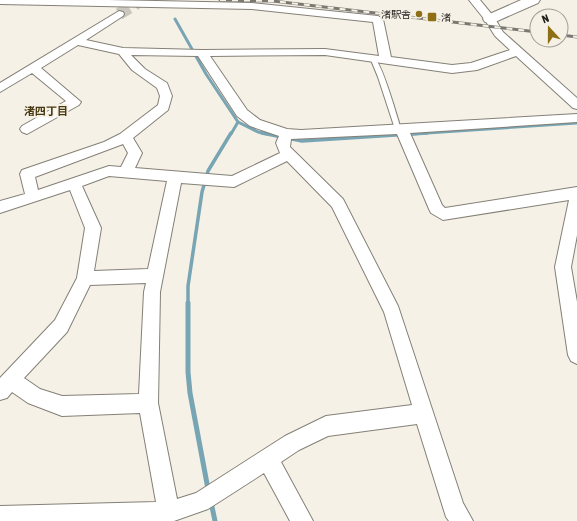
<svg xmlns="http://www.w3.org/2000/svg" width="577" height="521" viewBox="0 0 577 521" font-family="'Asap Condensed','Noto Sans JP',sans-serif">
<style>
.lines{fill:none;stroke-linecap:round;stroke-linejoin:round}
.stream-far2{stroke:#78a5b3;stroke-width:3}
.stream-far1{stroke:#78a5b3;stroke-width:3.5}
.stream{stroke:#78a5b3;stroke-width:5}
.street-tunnel{stroke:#cbc7be;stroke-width:12;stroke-dasharray:12 6;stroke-linecap:butt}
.lane-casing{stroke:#848077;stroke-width:2}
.street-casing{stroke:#848077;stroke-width:2}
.secondary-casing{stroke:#848077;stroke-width:2}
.lane{fill:#fff;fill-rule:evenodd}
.street{fill:#fff;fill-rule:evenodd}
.secondary{fill:#fff;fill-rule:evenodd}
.rail-casing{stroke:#7a7871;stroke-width:3}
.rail{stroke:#f6f1e7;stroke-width:2;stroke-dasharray:6;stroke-linecap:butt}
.poi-dot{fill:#8f6f13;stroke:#f6f1e7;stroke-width:1.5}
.labels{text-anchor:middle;stroke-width:4;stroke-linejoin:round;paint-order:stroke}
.far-poi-label{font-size:10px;fill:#201f1b;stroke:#f6f1e7;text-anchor:end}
.far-neighbourhood-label{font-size:11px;font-weight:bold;fill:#493911;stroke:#f6f1e7}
</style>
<rect width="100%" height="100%" fill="#f6f1e7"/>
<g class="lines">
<g class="stream-far2">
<polyline points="175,19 206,74 238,122 258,132 267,134"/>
<polyline points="231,134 238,122"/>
<polyline points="412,134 577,123"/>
</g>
<g class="stream-far1">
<polyline points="262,133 302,141 427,133"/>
<polyline points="188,304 188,286 202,192 208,171 231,133"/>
</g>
<g class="stream">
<polyline points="188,303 188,372 190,393 208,489"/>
<polyline points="211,502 215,521"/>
</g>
<polyline class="street-tunnel" points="119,14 142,0"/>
<g class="lane-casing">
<path id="lane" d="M374 58C382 62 397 117 401 129L400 131H396L395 129 378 77 371 60Z"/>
</g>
<g class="street-casing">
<path id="street" d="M0 0H108L252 3 378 16 383 19 391 57 452 65 471 63 510 50 495 36 485 20 469 0H480L494 17 503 32 577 98V109L573 108 516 56 477 70 452 73 325 55 210 56 247 110 260 120 287 129 301 130 577 114V122L410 133 442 205 445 208 577 187V235L571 267 577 302V364L571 361 568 355 555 267 569 200 443 220 431 213 429 209 397 134 291 139 290 147 343 199 398 306 463 503 473 521H449L446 517 417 424 328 436 299 450 281 462 313 521H290L264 473 208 509 174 521H0V506L156 502 140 413 62 416 28 403 12 392 7 398 0 400V378L55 320 77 278 85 228 70 190 0 213V201L25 194 20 174 22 170 104 142 120 134 158 105 160 96 157 88 132 70 119 54 78 45 41 68 81 102 79 105 27 134 22 132 20 129 22 126 66 101 32 73 0 92V83L119 11 123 12 124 14 123 16 86 40 123 48 202 50 325 49 379 56 373 22 252 9 0 4ZM131 55 198 56 237 116 250 126 279 136 276 143 280 153 232 176 135 168 142 153 133 138 168 110 172 96 167 83 145 69ZM123 144 128 153 121 167 109 166 38 190 35 177ZM287 161 332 207 384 312 412 405 326 416 285 436 196 493 177 499 158 403 160 292 181 183 234 187ZM109 176 167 181 148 269 94 271 101 228 82 186ZM146 283 144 292 139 394 62 396 40 389 24 378 67 332 90 285Z"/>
</g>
<g class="secondary-casing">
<polygon id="secondary" points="521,0 540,0 538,3 495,22 490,23 485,22 483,19 485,16"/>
</g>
<use href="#lane" class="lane"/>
<use href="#street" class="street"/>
<use href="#secondary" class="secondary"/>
<g class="rail-casing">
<g id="rail">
<polyline points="220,0 273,1 537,32"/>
<polyline points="561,35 577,37"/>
</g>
</g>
<use href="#rail" class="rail"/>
</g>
<g class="poi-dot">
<circle cx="419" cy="14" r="4"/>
<rect x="427" y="12" width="10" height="10" rx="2"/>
</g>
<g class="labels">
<g class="far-poi-label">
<text x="411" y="18">渚駅舎</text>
<text x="441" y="21" text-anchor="start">渚</text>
</g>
<g class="far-neighbourhood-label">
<text x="46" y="115">渚四丁目</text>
</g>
</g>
<g transform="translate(549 28) rotate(339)"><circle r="19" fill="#f6f1e7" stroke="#a09d95"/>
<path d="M0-3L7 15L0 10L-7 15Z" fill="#8f6f13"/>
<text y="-6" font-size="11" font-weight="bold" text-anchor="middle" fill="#201f1b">N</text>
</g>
</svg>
